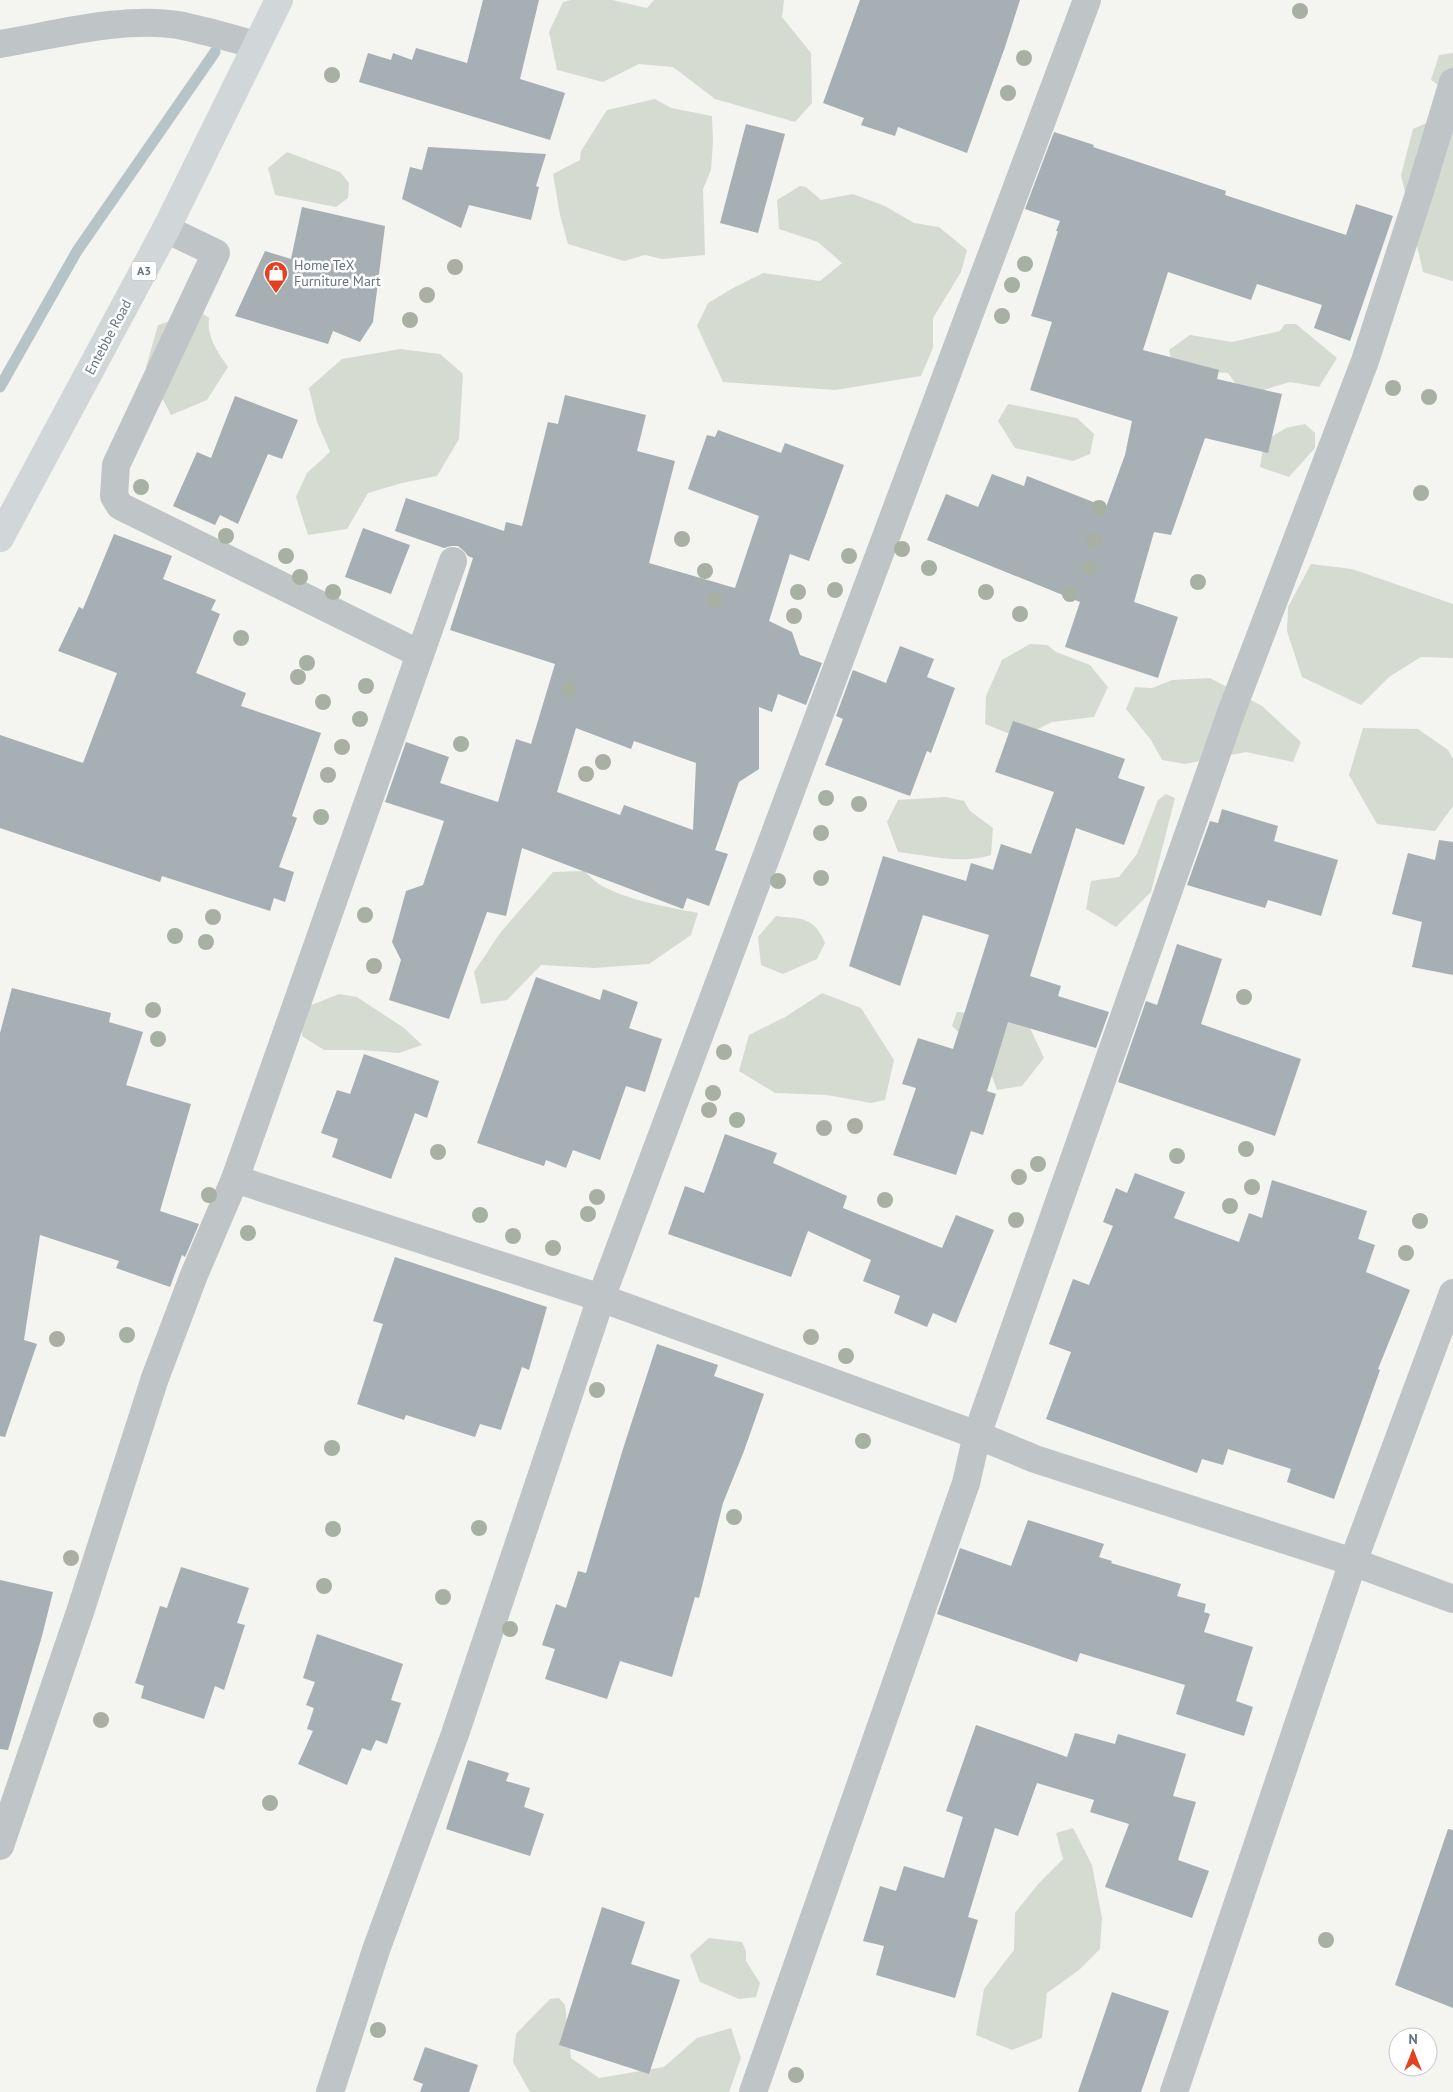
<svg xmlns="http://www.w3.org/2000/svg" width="1453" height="2092" viewBox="0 0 1453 2092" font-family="'PT Sans',sans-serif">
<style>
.green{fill:#d6dbd1}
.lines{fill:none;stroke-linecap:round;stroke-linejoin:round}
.stream{stroke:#b7c4c7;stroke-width:11}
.building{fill:#a6afb3;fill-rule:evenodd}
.minor{stroke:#bfc4c6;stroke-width:28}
.primary{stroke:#d1d6d9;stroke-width:28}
.tree{fill:#a7b0a2}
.labels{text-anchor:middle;stroke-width:5;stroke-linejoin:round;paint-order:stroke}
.shield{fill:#fff;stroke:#929fa7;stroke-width:1}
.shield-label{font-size:12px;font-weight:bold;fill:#637681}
.poi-label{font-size:14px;fill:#637681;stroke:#fff;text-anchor:start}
.street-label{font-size:14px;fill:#637681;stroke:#fff}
</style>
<rect width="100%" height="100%" fill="#f4f4f0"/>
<g class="green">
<polygon points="571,0 612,0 647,8 654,0 784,0 782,17 811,53 812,103 795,122 715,99 673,67 639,64 603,82 557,70 549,32 563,2"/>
<polygon points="1453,53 1453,95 1431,80 1439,55"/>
<polygon points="655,99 671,108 712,116 713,142 711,170 703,189 705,255 662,259 645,255 624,261 568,244 560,215 553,174 580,160 581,151 607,110"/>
<polygon points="1453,111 1453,280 1452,281 1423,272 1401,175 1413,129"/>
<polygon points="287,152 340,172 349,183 348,198 336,207 275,195 268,168"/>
<polygon points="800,186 806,187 821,200 853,194 885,206 914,223 939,227 967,250 961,272 933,318 933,348 921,376 835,390 723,382 697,326 708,303 735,287 763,273 820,281 842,263 818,242 779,229 777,200"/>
<path d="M199 311 209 318C207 337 217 351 228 367L207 400 171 415 146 367 158 325Z"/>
<polygon points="1285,324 1296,324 1337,358 1319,387 1290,382 1244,396 1228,373 1173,369 1169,350 1190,335 1232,342 1280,331"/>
<polygon points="400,349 440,354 463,374 459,439 437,476 402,483 368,493 347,529 308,535 296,497 307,473 330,452 317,422 309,388 342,359"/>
<polygon points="1008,404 1077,418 1094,434 1090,454 1073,461 1015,448 998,421"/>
<polygon points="1305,424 1315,433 1315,448 1289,477 1260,467 1264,441 1286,428"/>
<polygon points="1311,564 1352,569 1453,604 1453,658 1421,657 1389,677 1361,705 1302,677 1287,631 1288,607"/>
<polygon points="1030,644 1047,645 1056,652 1090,665 1108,687 1094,717 1052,722 1020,738 985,724 986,696 1002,660"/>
<polygon points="1210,678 1262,706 1301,742 1293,762 1246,752 1185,764 1162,760 1151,740 1126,709 1135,687 1152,688 1172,680"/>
<polygon points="1363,728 1418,729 1448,750 1453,759 1453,806 1435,831 1377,824 1349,775"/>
<polygon points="1166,794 1175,798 1151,892 1116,927 1086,909 1091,881 1119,877 1137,854 1158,800"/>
<path d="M946 797 964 801 970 811 993 828 991 855C962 865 927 855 898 852L887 822 898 800Z"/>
<path d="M584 871C589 875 594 881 599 884 625 900 668 907 698 913L691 935 649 964 594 968 541 965 507 1000 481 1004 474 972 500 933 553 872Z"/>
<path d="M776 916C801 919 814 916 825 943L817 959 783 974 761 965 758 937Z"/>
<polygon points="822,993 861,1008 894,1060 885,1100 871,1103 827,1095 775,1093 739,1071 749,1035 785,1017"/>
<polygon points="339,994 357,997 404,1028 422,1045 399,1053 361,1050 324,1050 302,1036 304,1008"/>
<polygon points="957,1012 995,1015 1030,1028 1044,1058 1022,1086 997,1090 985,1056 952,1026"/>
<polygon points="1073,1828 1092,1865 1102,1918 1100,1949 1079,1970 1047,1993 1042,2038 1012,2050 976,2035 984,1989 1014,1950 1015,1913 1039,1883 1063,1859 1056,1833"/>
<polygon points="709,1938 742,1942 746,1951 746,1961 760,1983 756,1997 739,1999 700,1982 690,1955"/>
<polygon points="559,1998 565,2005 571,2058 599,2078 664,2067 697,2038 731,2028 741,2058 729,2092 530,2092 513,2062 516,2034 550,1999"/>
</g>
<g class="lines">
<polyline class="stream" points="0,387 77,251 215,52"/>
</g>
<g class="building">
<polygon points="483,0 539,0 520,79 565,93 550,140 359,82 368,53 391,60 393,53 412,60 416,48 467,63"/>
<polygon points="860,0 1020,0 1005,47 967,153 898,127 895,136 861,125 864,118 823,103"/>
<polygon points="746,124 785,134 758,233 720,223"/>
<polygon points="1054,132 1094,145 1093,147 1226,191 1225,195 1346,235 1356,204 1393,216 1350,341 1314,328 1322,305 1257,284 1251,300 1168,272 1143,350 1219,370 1217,379 1282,394 1268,453 1205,438 1171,535 1154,532 1134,602 1178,617 1158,678 1065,647 1080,602 927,540 946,494 978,507 992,474 1024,486 1027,476 1106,507 1125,455 1132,421 1030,390 1052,322 1031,316 1058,231 1056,231 1060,221 1025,209"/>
<polygon points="428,147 546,154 536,186 539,187 531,220 469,205 461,228 402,199 410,167 422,170"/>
<polygon points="302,207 385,226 373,322 360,342 333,331 328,344 235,316 265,251 291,259"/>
<path d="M565 395 646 415 637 451 675 461 649 563 735 588 759 516 688 489 707 435 715 437 718 430 781 453 785 443 844 465 809 561 790 554 769 621 792 632 800 655 822 663 806 705 778 694 772 712 759 707V769L739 782 715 850 728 854 709 906 687 898 683 909 522 848 506 916 487 912 449 1019 389 1000 401 960 392 942 406 891 423 885 444 821 385 802 406 742 449 757 440 783 498 802 516 739 531 744 555 664 450 630 473 558 468 556 464 551 458 546H451L444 548 395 531 406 498 504 531 506 522 522 526 548 422 558 424ZM576 728 631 749 634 741 696 763 693 830 624 805 620 815 557 792Z"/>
<polygon points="235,396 298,420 282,459 268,454 238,524 220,515 215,525 173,506 197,452 211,458"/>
<polygon points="363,528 410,545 391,594 345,577"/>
<polygon points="114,534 172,556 163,579 216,600 211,610 220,614 196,673 246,693 241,706 321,733 292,816 297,818 279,867 294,872 285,902 274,898 270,911 162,876 160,882 0,828 0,735 83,763 117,673 58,651 79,607 83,609"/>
<polygon points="900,646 934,659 927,677 955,688 931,753 927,751 910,796 825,765 843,719 836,716 853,670 886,683"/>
<polygon points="1013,721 1125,759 1118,778 1145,787 1124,845 1076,828 1030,976 1061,986 1058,996 1109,1012 1096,1048 1008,1022 987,1091 996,1094 983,1135 971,1131 956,1175 893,1155 916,1088 902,1084 918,1038 953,1049 989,935 923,915 900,986 849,966 883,856 966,881 971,863 993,870 1001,844 1031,854 1054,792 995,772"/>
<polygon points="1222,809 1278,826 1274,841 1338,860 1321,916 1268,900 1265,908 1187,885 1210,821 1218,823"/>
<polygon points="1439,840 1453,842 1453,975 1412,967 1422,922 1392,914 1408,853 1435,860"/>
<polygon points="1177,944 1222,959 1201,1024 1301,1059 1275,1136 1118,1082 1146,1001 1157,1005"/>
<polygon points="536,977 600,1000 603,989 638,1002 629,1028 662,1039 645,1092 626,1086 600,1160 573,1150 566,1168 546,1160 544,1166 477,1143"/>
<polygon points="12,988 111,1013 109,1022 143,1032 126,1085 191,1104 160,1211 199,1224 185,1257 182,1255 170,1287 116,1268 119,1261 40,1235 24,1340 37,1344 5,1437 0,1436 0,1033"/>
<polygon points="364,1054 439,1081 427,1118 415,1113 391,1179 332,1157 338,1139 321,1133 337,1090 350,1094"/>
<polygon points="725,1134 777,1153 773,1163 847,1196 843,1208 942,1248 956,1215 994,1230 956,1323 933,1313 927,1327 894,1313 900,1296 863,1281 871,1260 808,1231 791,1277 668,1234 685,1186 704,1193"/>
<polygon points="1135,1173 1185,1192 1174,1218 1239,1242 1249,1213 1262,1218 1272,1180 1367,1211 1358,1239 1375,1245 1366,1272 1410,1290 1378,1369 1380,1370 1334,1499 1287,1482 1291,1469 1228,1449 1223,1465 1202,1459 1197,1473 1046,1419 1071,1352 1049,1344 1073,1279 1089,1285 1113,1226 1103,1222 1116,1188 1127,1193"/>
<polygon points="395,1257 547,1307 529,1370 522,1367 501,1430 480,1424 475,1437 406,1415 404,1420 357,1404 383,1324 373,1321"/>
<polygon points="657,1344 718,1365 714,1376 764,1394 744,1451 723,1503 699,1598 695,1597 672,1677 620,1661 607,1699 545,1679 555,1649 542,1645 556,1604 566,1608 578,1571 586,1573 622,1452"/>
<polygon points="1028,1520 1104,1544 1099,1557 1112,1561 1111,1563 1181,1584 1177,1596 1206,1604 1204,1612 1210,1614 1204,1632 1253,1647 1236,1701 1253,1707 1244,1736 1176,1714 1185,1685 1080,1653 1077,1662 937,1614 960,1548 1011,1566"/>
<polygon points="181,1567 249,1588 237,1623 245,1625 224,1690 215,1686 204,1719 141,1698 144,1686 135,1683 160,1606 167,1608"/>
<polygon points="0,1580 53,1592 42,1636 8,1750 0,1749"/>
<polygon points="317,1634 403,1664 391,1700 401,1703 387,1744 376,1740 371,1751 362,1748 347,1785 298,1764 313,1731 307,1729 314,1708 306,1705 315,1682 303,1678"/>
<polygon points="976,1725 1067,1757 1075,1733 1115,1744 1118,1734 1186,1754 1173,1796 1196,1802 1178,1860 1209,1871 1192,1918 1105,1887 1129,1824 1090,1812 1094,1800 1037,1783 1018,1836 995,1828 968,1917 978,1920 955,1998 876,1975 884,1946 863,1941 880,1886 896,1891 904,1866 944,1878 963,1817 946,1811"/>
<polygon points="468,1760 509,1773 506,1781 530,1788 524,1807 544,1814 530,1856 446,1829"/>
<polygon points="1448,1829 1453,1830 1453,2008 1395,1985"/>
<polygon points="602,1907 645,1922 631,1964 680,1980 649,2074 559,2045"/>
<polygon points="1112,1992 1169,2011 1141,2092 1078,2092"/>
<polygon points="425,2047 478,2065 469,2092 420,2092 423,2084 413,2080"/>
</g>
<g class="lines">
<g class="minor">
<path d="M0 44C54 35 124 16 178 25 204 30 230 38 256 45"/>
<polyline points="166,229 216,253 116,465 114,496 120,506 420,654"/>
<polyline points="235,1179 601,1298 977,1435 1035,1459 1353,1562 1453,1599"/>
<polyline points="0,1846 80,1612 155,1378 194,1275 235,1179 453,561"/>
<polyline points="330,2092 376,1950 455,1734 601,1298 1087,0"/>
<polyline points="753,2092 966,1483 977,1435 1232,710 1365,361 1421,188 1453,82"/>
<polyline points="1174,2092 1353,1562 1453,1293"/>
</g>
<polyline class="primary" points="0,538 166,229 279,0"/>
</g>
<g class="tree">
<circle cx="1300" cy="11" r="8"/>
<circle cx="1024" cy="58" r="8"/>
<circle cx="332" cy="75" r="8"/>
<circle cx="1008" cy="93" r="8"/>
<circle cx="1025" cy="264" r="8"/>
<circle cx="455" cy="267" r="8"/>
<circle cx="1012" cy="285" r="8"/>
<circle cx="427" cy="295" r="8"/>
<circle cx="1002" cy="316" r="8"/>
<circle cx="410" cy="320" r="8"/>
<circle cx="1393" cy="388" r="8"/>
<circle cx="1429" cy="397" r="8"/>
<circle cx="141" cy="487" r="8"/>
<circle cx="1421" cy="493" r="8"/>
<circle cx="1099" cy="508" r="8"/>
<circle cx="226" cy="536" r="8"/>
<circle cx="682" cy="539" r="8"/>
<circle cx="1094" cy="540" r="8"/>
<circle cx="902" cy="549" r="8"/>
<circle cx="286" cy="556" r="8"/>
<circle cx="849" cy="556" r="8"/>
<circle cx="929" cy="568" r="8"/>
<circle cx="1089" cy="568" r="8"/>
<circle cx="705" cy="571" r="8"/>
<circle cx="300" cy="577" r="8"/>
<circle cx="1198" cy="582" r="8"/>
<circle cx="835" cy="590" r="8"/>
<circle cx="333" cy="592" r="8"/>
<circle cx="798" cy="592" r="8"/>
<circle cx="986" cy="592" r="8"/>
<circle cx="1070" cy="594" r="8"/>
<circle cx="714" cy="600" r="8"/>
<circle cx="1020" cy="614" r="8"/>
<circle cx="794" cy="616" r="8"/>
<circle cx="241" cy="638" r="8"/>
<circle cx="307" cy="663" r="8"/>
<circle cx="298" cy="677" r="8"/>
<circle cx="366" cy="686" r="8"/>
<circle cx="569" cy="689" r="8"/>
<circle cx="323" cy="702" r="8"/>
<circle cx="360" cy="719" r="8"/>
<circle cx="461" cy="744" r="8"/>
<circle cx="342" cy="747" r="8"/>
<circle cx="603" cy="762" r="8"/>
<circle cx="586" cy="774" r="8"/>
<circle cx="328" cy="775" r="8"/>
<circle cx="826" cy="798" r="8"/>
<circle cx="859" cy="804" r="8"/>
<circle cx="321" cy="817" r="8"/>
<circle cx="821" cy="833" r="8"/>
<circle cx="821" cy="878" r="8"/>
<circle cx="778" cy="881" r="8"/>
<circle cx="365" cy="915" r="8"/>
<circle cx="213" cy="917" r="8"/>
<circle cx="175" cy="936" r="8"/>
<circle cx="206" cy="942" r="8"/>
<circle cx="374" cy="966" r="8"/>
<circle cx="1244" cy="997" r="8"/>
<circle cx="153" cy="1010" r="8"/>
<circle cx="158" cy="1039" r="8"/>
<circle cx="724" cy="1052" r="8"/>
<circle cx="713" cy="1093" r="8"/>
<circle cx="709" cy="1110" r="8"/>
<circle cx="737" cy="1120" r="8"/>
<circle cx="855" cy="1126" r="8"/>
<circle cx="824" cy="1128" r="8"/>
<circle cx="1246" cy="1149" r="8"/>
<circle cx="438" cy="1152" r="8"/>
<circle cx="1177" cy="1156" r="8"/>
<circle cx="1038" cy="1164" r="8"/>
<circle cx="1019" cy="1177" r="8"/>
<circle cx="1252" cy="1187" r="8"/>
<circle cx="209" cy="1195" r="8"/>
<circle cx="597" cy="1197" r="8"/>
<circle cx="885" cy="1200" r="8"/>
<circle cx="1230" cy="1206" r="8"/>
<circle cx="588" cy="1214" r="8"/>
<circle cx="480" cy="1215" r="8"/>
<circle cx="1016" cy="1220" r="8"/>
<circle cx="1420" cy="1221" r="8"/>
<circle cx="248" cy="1233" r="8"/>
<circle cx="513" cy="1236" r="8"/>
<circle cx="553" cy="1248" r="8"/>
<circle cx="1406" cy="1253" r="8"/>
<circle cx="127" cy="1335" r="8"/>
<circle cx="811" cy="1337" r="8"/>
<circle cx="57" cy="1339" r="8"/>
<circle cx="846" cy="1356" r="8"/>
<circle cx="597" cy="1390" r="8"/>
<circle cx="863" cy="1441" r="8"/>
<circle cx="332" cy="1448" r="8"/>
<circle cx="734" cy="1517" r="8"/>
<circle cx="479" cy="1528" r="8"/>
<circle cx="333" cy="1529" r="8"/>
<circle cx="71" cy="1558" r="8"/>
<circle cx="324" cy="1586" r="8"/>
<circle cx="443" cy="1597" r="8"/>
<circle cx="510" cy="1629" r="8"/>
<circle cx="101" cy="1720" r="8"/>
<circle cx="270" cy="1803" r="8"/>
<circle cx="1326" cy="1940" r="8"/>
<circle cx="378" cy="2030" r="8"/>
<circle cx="796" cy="2075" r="8"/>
</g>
<defs>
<g id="shop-pin" transform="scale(1.25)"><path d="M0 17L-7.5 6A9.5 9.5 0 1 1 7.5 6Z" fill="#e34222" stroke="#fff"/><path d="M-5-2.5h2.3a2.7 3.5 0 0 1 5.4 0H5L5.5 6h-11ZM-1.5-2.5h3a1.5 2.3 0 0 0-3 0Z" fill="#fff"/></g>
</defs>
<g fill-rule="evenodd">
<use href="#shop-pin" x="276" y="273"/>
</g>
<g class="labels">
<rect class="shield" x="131.5" y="261.5" width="25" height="19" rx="4"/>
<g class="shield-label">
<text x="144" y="275">A3</text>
</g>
<g class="poi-label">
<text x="294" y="270">Home TeX<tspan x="294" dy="16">Furniture Mart</tspan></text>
</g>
<g class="street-label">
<text transform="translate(108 337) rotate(-62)" y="5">Entebbe Road</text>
</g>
</g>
<g transform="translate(1413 2052)"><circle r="24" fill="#ffffff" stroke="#c1c8cd"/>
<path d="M0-4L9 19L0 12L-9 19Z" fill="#e34222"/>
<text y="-8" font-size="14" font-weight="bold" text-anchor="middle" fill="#637681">N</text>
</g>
</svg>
